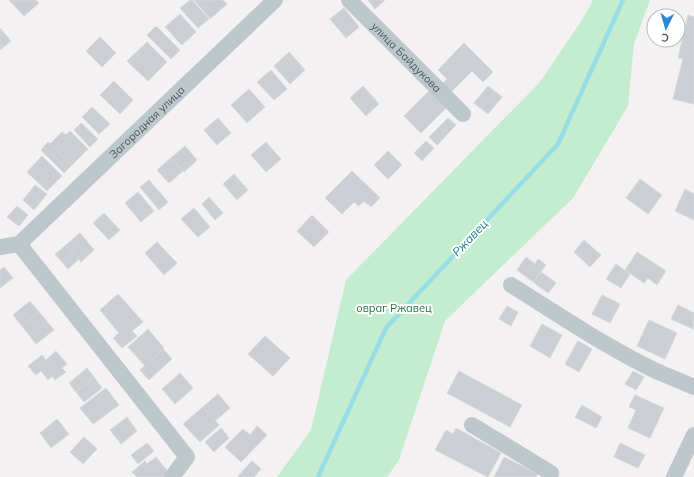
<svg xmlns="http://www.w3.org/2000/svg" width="694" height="477" viewBox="0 0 694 477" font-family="Mulish,sans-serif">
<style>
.green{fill:#c4eccf}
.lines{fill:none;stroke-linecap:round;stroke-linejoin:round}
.stream{stroke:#96dde5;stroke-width:4.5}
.building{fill:#cbcfd3;stroke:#d6d8dc}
.minor{stroke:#bec7cc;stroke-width:16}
.labels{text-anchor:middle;stroke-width:4;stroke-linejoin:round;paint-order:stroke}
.street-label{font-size:11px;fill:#4a565d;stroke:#fff}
.park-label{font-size:11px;fill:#207942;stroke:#fff}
.water-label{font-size:12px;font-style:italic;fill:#19808b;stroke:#fff}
</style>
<rect width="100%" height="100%" fill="#f3f1f1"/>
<polygon class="green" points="593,0 650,0 634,44 628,106 573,198 445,321 399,460 387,477 277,477 311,430 346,280 540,82 582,20"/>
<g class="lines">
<polyline class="stream" points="318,477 386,328 558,144 623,0"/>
</g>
<g class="building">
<polygon points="9,0 36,0 39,3 24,16"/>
<polygon points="190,0 192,0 209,19 198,28 180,8"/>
<polygon points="194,0 223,0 227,4 210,19"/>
<polygon points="368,0 385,0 375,9"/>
<polygon points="344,8 359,27 346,38 330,19"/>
<polygon points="180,14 196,32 182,45 165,27"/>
<polygon points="688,15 694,17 694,104 673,99 683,59 678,58"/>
<polygon points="156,26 180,50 171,59 147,35"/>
<polygon points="0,28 11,41 0,50"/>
<polygon points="100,37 116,53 102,67 86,51"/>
<polygon points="147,42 167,62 148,81 127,61"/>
<polygon points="464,43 493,72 483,82 472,71 451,92 442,84 447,79 438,70"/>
<polygon points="289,52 305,70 290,84 274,66"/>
<polygon points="271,70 287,89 274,100 257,82"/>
<polygon points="114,81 133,100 120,114 100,95"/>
<polygon points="363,86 379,104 366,116 350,98"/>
<polygon points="488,86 502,97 488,114 474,103"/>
<polygon points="249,89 265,107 247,123 231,105"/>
<polygon points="429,91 446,108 421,133 404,116"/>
<polygon points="92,107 110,124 99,134 82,117"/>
<polygon points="218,118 231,133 217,145 204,130"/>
<polygon points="448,118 456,125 437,145 429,137"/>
<polygon points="81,123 98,139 90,147 74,130"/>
<polygon points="70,131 88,149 72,165 50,144 62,132 66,135"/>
<polygon points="426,141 434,148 422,161 414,153"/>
<polygon points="48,142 72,165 64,173 41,150"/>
<polygon points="266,142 281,159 266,172 251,155"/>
<polygon points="185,146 197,160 184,172 171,158"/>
<polygon points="388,151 402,165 388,179 374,165"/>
<polygon points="42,156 62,176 47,191 27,172"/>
<polygon points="171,158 183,171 169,183 157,170"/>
<polygon points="352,171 380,198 371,207 364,201 359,206 354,202 342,214 325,198"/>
<polygon points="234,174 248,190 237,200 223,184"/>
<polygon points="640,179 662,195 648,214 626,198"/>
<polygon points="149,180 168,202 159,210 140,187"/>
<polygon points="35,185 47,194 34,210 23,200"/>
<polygon points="685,189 694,194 694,220 675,211"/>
<polygon points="138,192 154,211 141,222 125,203"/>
<polygon points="209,197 223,213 215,220 202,204"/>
<polygon points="17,206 28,215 19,226 7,217"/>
<polygon points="194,208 210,227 198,237 181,219"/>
<polygon points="104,213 120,230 109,240 93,223"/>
<polygon points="312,215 329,232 314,247 297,231"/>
<polygon points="80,233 94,250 81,262 66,245"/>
<polygon points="584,240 601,255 590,267 574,252"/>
<polygon points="157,242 177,263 164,275 145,253"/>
<polygon points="66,245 79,259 68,269 55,254"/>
<polygon points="637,252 666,271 657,285 648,278 644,283 625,270"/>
<polygon points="526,257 535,264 538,259 546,265 533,282 517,270"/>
<polygon points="616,264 630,274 621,288 606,279"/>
<polygon points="4,267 13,278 0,288 0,270"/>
<polygon points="541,272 556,283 548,293 533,282"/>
<polygon points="118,294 143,322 132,331 137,336 122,348 113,338 119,333 100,310"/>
<polygon points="602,295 620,304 610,323 592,314"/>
<polygon points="30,301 39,312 22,326 13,315"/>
<polygon points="678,305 694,313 693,329 671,319"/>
<polygon points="507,306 518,312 511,326 499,319"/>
<polygon points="39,312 54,330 36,344 22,326"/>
<polygon points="649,320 677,333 665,359 637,346"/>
<polygon points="542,324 562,335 550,358 530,346"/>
<polygon points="148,329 164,348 145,366 128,347"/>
<polygon points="265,336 290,358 273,376 248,354"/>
<polygon points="578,341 592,349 579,372 565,364"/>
<polygon points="163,349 172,359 149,380 140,370"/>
<polygon points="56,351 67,364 62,368 66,372 55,380 52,376 48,380 41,371 36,375 28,366 42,355 46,360"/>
<polygon points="87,368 94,377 76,392 69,383"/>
<polygon points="459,371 522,405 510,427 447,393"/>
<polygon points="633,371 644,377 636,390 625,384"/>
<polygon points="180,373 193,388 175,404 162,389"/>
<polygon points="94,377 102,388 84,402 76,392"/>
<polygon points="106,388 119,405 93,424 80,408"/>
<polygon points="218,394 230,408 215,421 203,407"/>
<polygon points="635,395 664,408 650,438 628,428 636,410 629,407"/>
<polygon points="582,405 602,417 596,428 575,417"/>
<polygon points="203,407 219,425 200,442 183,424"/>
<polygon points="127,417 137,431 121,444 110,430"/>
<polygon points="57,419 69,434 51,448 40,433"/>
<polygon points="257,426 267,435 241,462 225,447 243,429 250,435"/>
<polygon points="221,428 229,438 214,452 205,442"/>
<polygon points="456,428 501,453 488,477 435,450 446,430 453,434"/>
<polygon points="84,437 97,449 83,464 70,452"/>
<polygon points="147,443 154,451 138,464 131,455"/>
<polygon points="620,443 645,455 638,468 614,457"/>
<polygon points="156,457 169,473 164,477 137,477 132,472 145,461 147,464"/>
<polygon points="504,457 538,474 536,477 494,477"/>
<polygon points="252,461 261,469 254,477 240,477 238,476"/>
</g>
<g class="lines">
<g class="minor">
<path id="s1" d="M349 0 463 114"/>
<polyline points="19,244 187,457 172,477"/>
<path id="s2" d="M0 247 19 244 275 0"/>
<path d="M511 285C558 314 604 346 654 370 667 376 681 381 694 387"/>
<polyline points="472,425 551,473 550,477"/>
<polyline points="674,477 694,435"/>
</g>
</g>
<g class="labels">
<g class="street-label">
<text dy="4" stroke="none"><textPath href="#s1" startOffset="81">улица Байдукова</textPath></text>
<text dy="4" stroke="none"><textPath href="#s2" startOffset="196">Загородная улица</textPath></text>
</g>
<g class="park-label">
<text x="394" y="312">овраг Ржавец</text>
</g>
<g class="water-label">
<text transform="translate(470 238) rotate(-47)" y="4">Ржавец</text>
</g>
</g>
<g transform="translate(666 28) rotate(185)"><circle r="19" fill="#ffffff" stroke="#b7bbbe"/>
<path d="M0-3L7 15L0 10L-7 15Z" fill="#2a88d4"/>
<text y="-6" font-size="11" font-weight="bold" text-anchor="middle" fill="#4a565d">С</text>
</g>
</svg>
